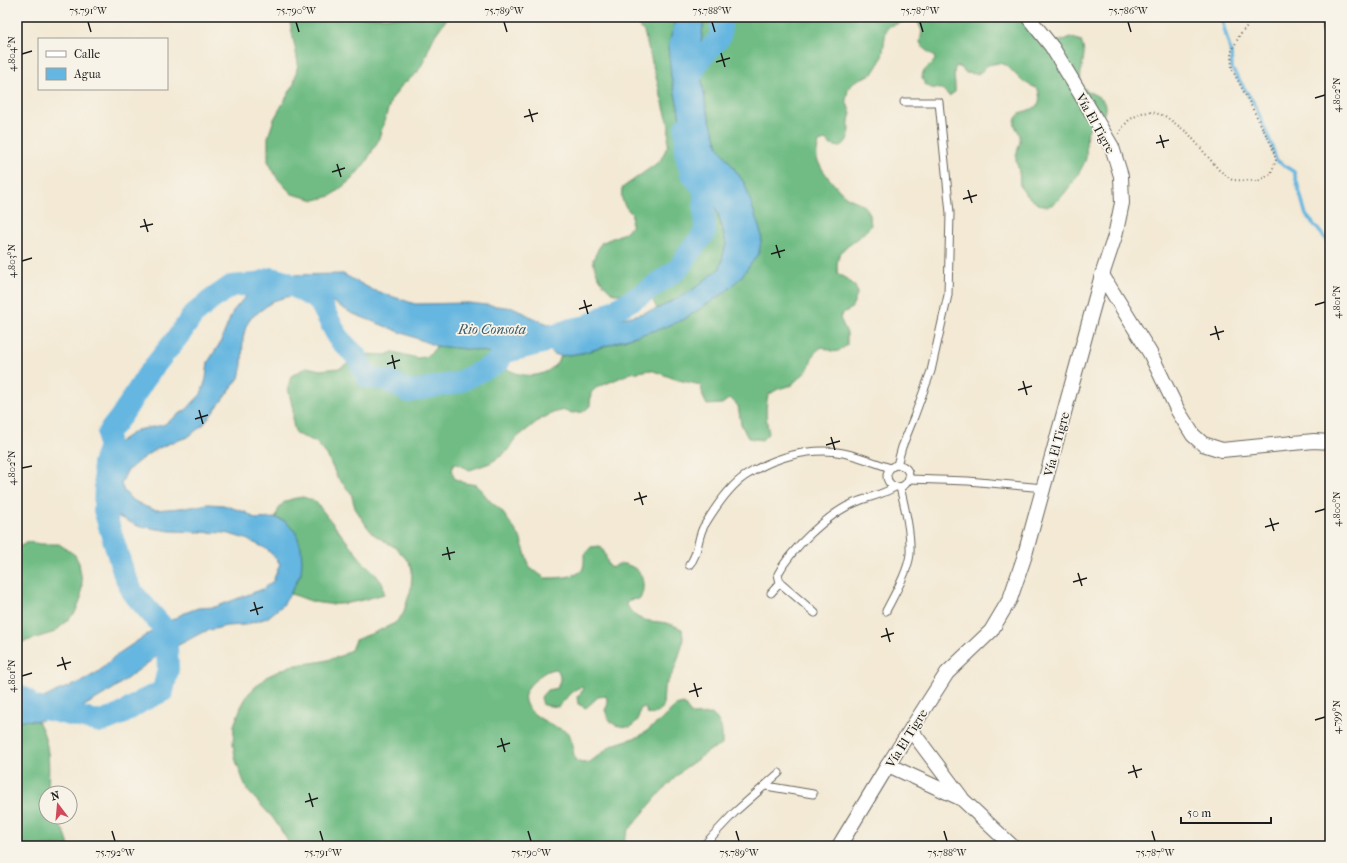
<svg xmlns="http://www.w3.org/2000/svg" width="1347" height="863" viewBox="0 0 1347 863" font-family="'IM FELL French Canon',serif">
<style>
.forest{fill:#6fbc84;stroke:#466c50}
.water{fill:#65b6e0;stroke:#40697e}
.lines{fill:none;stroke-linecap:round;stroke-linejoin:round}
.stream{stroke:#65b6e0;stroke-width:3.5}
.river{stroke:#65b6e0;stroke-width:22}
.service-casing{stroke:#67645c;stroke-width:9}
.minor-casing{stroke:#67645c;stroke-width:16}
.path{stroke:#67645c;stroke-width:2;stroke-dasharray:1 3;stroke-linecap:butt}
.service{stroke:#fff;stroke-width:7}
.minor{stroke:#fff;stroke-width:14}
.ticks{fill:none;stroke:#1c1c1c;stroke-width:1.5}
.labels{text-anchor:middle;stroke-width:3.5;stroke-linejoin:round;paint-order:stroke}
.street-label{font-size:13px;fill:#1c1c1c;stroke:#f7f3e8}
.water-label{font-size:14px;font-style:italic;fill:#395a6a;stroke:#f7f3e8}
.neatline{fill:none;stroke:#1c1c1c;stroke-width:1.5}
.ticks-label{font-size:10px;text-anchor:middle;fill:#1c1c1c}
</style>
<rect width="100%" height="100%" fill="#f7f3e8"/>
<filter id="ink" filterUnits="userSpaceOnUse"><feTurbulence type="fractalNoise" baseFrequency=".025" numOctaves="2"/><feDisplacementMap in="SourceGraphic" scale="8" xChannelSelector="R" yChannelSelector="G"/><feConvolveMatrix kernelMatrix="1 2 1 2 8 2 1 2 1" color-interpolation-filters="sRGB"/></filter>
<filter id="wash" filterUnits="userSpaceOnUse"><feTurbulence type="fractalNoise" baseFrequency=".012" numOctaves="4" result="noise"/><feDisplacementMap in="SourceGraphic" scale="16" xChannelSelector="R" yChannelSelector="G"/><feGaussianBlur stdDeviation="0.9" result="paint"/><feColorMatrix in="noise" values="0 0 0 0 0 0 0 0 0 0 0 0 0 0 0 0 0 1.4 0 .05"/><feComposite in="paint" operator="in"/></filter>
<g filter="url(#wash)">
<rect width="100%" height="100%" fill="#f3e9d4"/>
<g class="forest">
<polygon points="289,17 448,17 435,35 428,50 424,61 417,73 402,85 391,100 378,141 366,162 352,179 331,196 315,200 292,194 277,178 268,161 268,137 274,119 294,84 298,63"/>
<path d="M631 17H676L671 76 678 107 685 152 691 173 716 208 726 244 720 268 691 291 657 309 653 301 644 293 614 294C601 283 596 276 593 260L601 243 624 233 631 227 632 214C624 206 620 200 622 188L660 161 668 145 669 126 644 32Z"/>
<path d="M704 17H906L903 22 890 26 886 30 882 58 872 74 855 81 848 90 846 100 851 114C845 128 855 137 840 147L831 145 825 140 819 142C818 147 816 153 817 158 818 166 839 192 847 197 854 201 865 203 869 212 871 216 870 221 871 225 858 244 832 245 838 274 845 278 858 284 857 294 856 299 853 304 851 309L843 313 840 318 847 333V345C834 355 836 352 822 347 807 357 815 361 806 371 802 377 796 379 792 385L778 389 768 395C765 409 766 420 769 433L762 440 748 438 741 424 738 406 730 398 722 404 707 405 703 397 701 385 678 380 651 370 631 373 596 388 591 393 590 406 583 412 572 413 564 410 553 413 539 420 514 440 508 450 501 456 490 463 470 470 454 463 452 471 455 479 465 483 477 485 490 501 501 510 520 537 530 568 545 578C554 578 572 578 580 572 585 569 584 559 584 554L591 547 600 546C607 553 605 561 611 568 615 566 620 563 624 564 626 564 628 565 630 566 644 571 646 587 640 599L629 600 626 603C637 627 654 618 673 625 676 626 679 628 682 629L683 638 682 646 674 671 664 688 663 707C659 712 654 716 647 714L645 707 640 709 638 720 631 727C614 726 611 726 605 710L608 704 606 696 598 697 586 708 578 704 577 697 584 689 581 687C569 691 567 699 558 707L543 705 541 697 547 690 557 688C561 680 561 676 557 669 546 669 540 676 533 682 506 708 551 724 569 733 573 743 572 752 576 761L584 763 590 762 612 745 640 736 660 721 675 706 684 704 692 715 712 714C723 724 722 731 722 745L712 749 685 768 660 793 628 831 622 846H492L488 842 471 841 435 840 422 846H290L286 838 273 818 247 790 236 761 233 745 234 725 241 707 248 694 266 677 290 666 324 661 341 656 351 650 355 640 376 632 395 623 403 614 411 589 412 570 409 562 396 548 373 534 366 525 355 508 351 493 337 477 327 455 316 442 296 434 293 424V410L288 388 291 376 307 367 320 370 340 368 362 354 386 355 393 352 417 358 425 357 434 350 436 346C446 347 483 349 490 353 495 356 499 362 503 366 517 377 540 380 554 366 557 363 559 359 561 356L582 353 600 348 683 320 727 291 745 184 718 146 706 107 699 61Z"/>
<path d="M916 17H1021L1041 43 1060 41 1070 37 1081 41C1082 45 1084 49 1084 53 1084 62 1079 73 1081 83 1085 96 1107 93 1105 110 1104 120 1091 122 1088 131 1085 139 1087 149 1086 158 1084 168 1062 200 1053 204 1048 207 1044 206 1039 204 1032 201 1022 192 1020 185 1019 181 1020 177 1019 173 1019 168 1016 163 1016 158 1016 151 1021 144 1020 137 1020 131 1013 127 1015 121 1020 104 1046 117 1038 89L1022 81 1006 65 999 63 988 65 981 72 977 74 966 73 961 68 956 66C952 73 956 83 955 92L949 96 942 89 931 88 925 84 922 78 923 72 935 60 934 56 923 48 920 42 922 31Z"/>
<path d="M303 497 315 501 364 563 374 572 383 584 384 594C363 600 342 607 320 603 310 602 300 596 290 594L301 573 286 522 276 518C279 501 288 499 303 497Z"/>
<polygon points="28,542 41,544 59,544 75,555 79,563 82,582 81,598 75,613 55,632 17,644 17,548"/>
<path d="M17 720 38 721C51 744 49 768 48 793H46V817H54L65 833 69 846H17Z"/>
</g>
<polygon class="water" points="676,17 704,17 699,61 706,107 718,146 745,184 762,236 759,253 741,277 727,291 683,320 657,330 625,339 600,348 582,353 561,356 554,354 542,343 530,335 523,334 516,337 509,348 502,353 497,354 476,350 436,346 351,313 326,298 306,295 286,297 273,301 251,318 246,326 243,338 242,365 239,378 204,424 188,437 170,443 153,451 140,460 127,471 121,484 124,491 131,499 144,506 155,510 192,507 208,504 223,505 245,512 256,519 276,518 286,522 296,533 301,547 302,561 301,573 290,594 283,605 267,618 244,625 226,626 203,632 156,657 113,689 81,708 38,721 17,720 17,694 26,699 40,700 57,691 79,683 98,672 115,656 146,635 182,614 198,608 215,607 263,589 273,581 280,564 275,557 265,548 246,539 226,533 170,531 138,526 104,510 99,488 103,464 108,449 137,430 163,425 187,409 201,394 206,379 208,362 220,343 233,311 256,284 272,278 286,275 343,274 373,290 415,304 468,303 515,308 533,318 551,325 571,329 636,315 657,309 691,291 720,268 726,244 722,226 716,208 691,173 685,152 678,107 671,76 668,47"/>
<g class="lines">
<polyline class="stream" points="1221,17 1231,53 1232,69 1255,105 1272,146 1276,160 1294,172 1306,215 1330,244"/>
<g class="river">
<polyline points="687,87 689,80 699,61 720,37 722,17"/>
<polyline points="17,694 26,699 27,705 101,722 122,714 142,701 163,691 168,669 167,647 162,626 133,593 124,574 104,510 105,486 103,464 108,449 108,433 122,415 148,374 180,334 193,315 211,300 231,286 256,284 272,278 286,282 319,301 339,339 357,357 367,377 389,381 409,392 433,387 457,383 499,362 502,353 542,343 548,338 571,329 587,326 644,293 678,269 691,250 705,233 704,189 691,173 685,152 686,145 685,127"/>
</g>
</g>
</g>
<g filter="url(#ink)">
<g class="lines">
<g class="service-casing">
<g id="service">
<polyline points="1327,17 1328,29 1330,30"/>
<circle cx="898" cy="476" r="11"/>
<polyline points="897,465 902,447 914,417 931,371 948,295 950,213 939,102 904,102"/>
<polyline points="909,479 968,481 1044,488"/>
<path d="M689 565C699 555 697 537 704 526 713 511 730 486 745 476 772 458 811 446 843 453 859 456 875 463 890 468"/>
<polyline points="780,583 815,613"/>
<path d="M771 593 780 583 778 574C791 549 828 514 854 503 868 497 882 495 895 487"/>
<path d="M886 611C894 595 908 572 910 554 911 532 905 508 900 487"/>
<polyline points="766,786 813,794"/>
<polyline points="703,846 735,812 779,773"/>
</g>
</g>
<g class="minor-casing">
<g id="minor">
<polyline points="1102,275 1150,353 1178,411 1193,435 1203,444 1222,450 1314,441 1330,442"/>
<polyline points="911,730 961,797"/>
<polyline points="888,765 962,799 1012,846"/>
<polyline points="839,846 888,765 947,673 991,631 1010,599 1024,558 1102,275 1115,236 1122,203 1121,176 1112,147 1092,113 1052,47 1028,17"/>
</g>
</g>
<polyline class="path" points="1119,134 1122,128 1129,120 1141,113 1152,112 1165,116 1188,133 1219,170 1232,180 1258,181 1271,174 1276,160 1272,146 1232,69 1231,53 1240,34 1255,17"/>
<use href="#service" class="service"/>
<use href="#minor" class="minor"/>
</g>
</g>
<path class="ticks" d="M88 22 91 32M296 22 299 32M504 22 507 32M712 22 715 32M920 22 923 32M1128 22 1131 32M721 53 725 67M22 54 32 51M716 62 730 58M1315 98 1325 95M529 109 533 122M524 117 538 113M1160 135 1164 148M1156 143 1169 140M337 164 341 177M332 172 345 168M968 190 972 203M963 199 977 195M144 219 148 232M140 227 153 224M776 245 780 258M771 254 785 250M22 261 32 258M584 300 588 314M1315 305 1325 302M579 309 592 305M1215 326 1219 340M1210 335 1224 331M392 355 395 369M387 364 400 360M1023 381 1027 395M1018 390 1032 386M199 410 203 424M195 419 208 415M831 437 835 450M826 445 840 441M22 468 32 466M639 492 643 505M634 500 647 496M1315 512 1325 509M1270 518 1274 531M1265 527 1279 523M447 547 450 560M442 555 455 552M1078 573 1082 586M1073 582 1087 578M254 602 258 615M250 611 263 607M886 628 890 642M881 637 894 633M62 657 66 670M57 666 71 662M22 676 32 673M694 683 698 697M689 692 702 688M1315 720 1325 717M501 738 505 752M497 747 510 743M1133 765 1137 778M1128 773 1142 769M309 793 313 807M305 802 318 798M112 831 115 841M320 831 323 841M528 831 531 841M736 831 739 841M944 831 947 841M1152 831 1155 841"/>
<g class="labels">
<g class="street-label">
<text transform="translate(1096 123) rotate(61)" y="5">Vía El Tigre</text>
<text transform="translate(1056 444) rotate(-75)" y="5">Vía El Tigre</text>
<text transform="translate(906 738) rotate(-58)" y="5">Vía El Tigre</text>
</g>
<g class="water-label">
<text x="492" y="334">Rio Consota</text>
</g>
</g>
<rect width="1347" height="863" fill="none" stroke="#f7f3e8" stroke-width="44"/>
<rect x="38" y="38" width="130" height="52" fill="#f7f3e8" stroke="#9f9d96"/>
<rect x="46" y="51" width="20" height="6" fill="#ffffff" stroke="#9f9d96"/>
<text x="74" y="58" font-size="12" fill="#1c1c1c">Calle</text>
<rect x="46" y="68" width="20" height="12" fill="#65b6e0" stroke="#9f9d96"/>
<text x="74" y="78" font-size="12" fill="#1c1c1c">Agua</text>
<g transform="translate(58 805) rotate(344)"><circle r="19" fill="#f7f3e8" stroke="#9f9d96"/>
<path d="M0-3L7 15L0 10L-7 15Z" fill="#d1495b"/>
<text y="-6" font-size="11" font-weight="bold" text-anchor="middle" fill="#1c1c1c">N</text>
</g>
<path d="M1181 817v6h90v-6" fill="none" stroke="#1c1c1c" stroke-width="2"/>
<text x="1187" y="817" font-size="12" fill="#1c1c1c" stroke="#f7f3e8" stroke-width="3" paint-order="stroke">50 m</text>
<rect x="22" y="22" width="1303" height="819" class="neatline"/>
<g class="ticks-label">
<text x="88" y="14">75.791°W</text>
<text x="296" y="14">75.790°W</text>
<text x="504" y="14">75.789°W</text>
<text x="712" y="14">75.788°W</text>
<text x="920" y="14">75.787°W</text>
<text x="1128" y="14">75.786°W</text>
<text transform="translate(11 54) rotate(-90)" y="4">4.804°N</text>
<text transform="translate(1336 95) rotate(-90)" y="4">4.802°N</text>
<text transform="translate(11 261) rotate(-90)" y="4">4.803°N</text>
<text transform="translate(1336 302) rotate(-90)" y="4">4.801°N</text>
<text transform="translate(11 468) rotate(-90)" y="4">4.802°N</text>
<text transform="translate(1336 509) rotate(-90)" y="4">4.800°N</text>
<text transform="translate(11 676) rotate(-90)" y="4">4.801°N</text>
<text transform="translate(1336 717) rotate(-90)" y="4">4.799°N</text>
<text x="115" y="856">75.792°W</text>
<text x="323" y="856">75.791°W</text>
<text x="531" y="856">75.790°W</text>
<text x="739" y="856">75.789°W</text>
<text x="947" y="856">75.788°W</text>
<text x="1155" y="856">75.787°W</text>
</g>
</svg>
